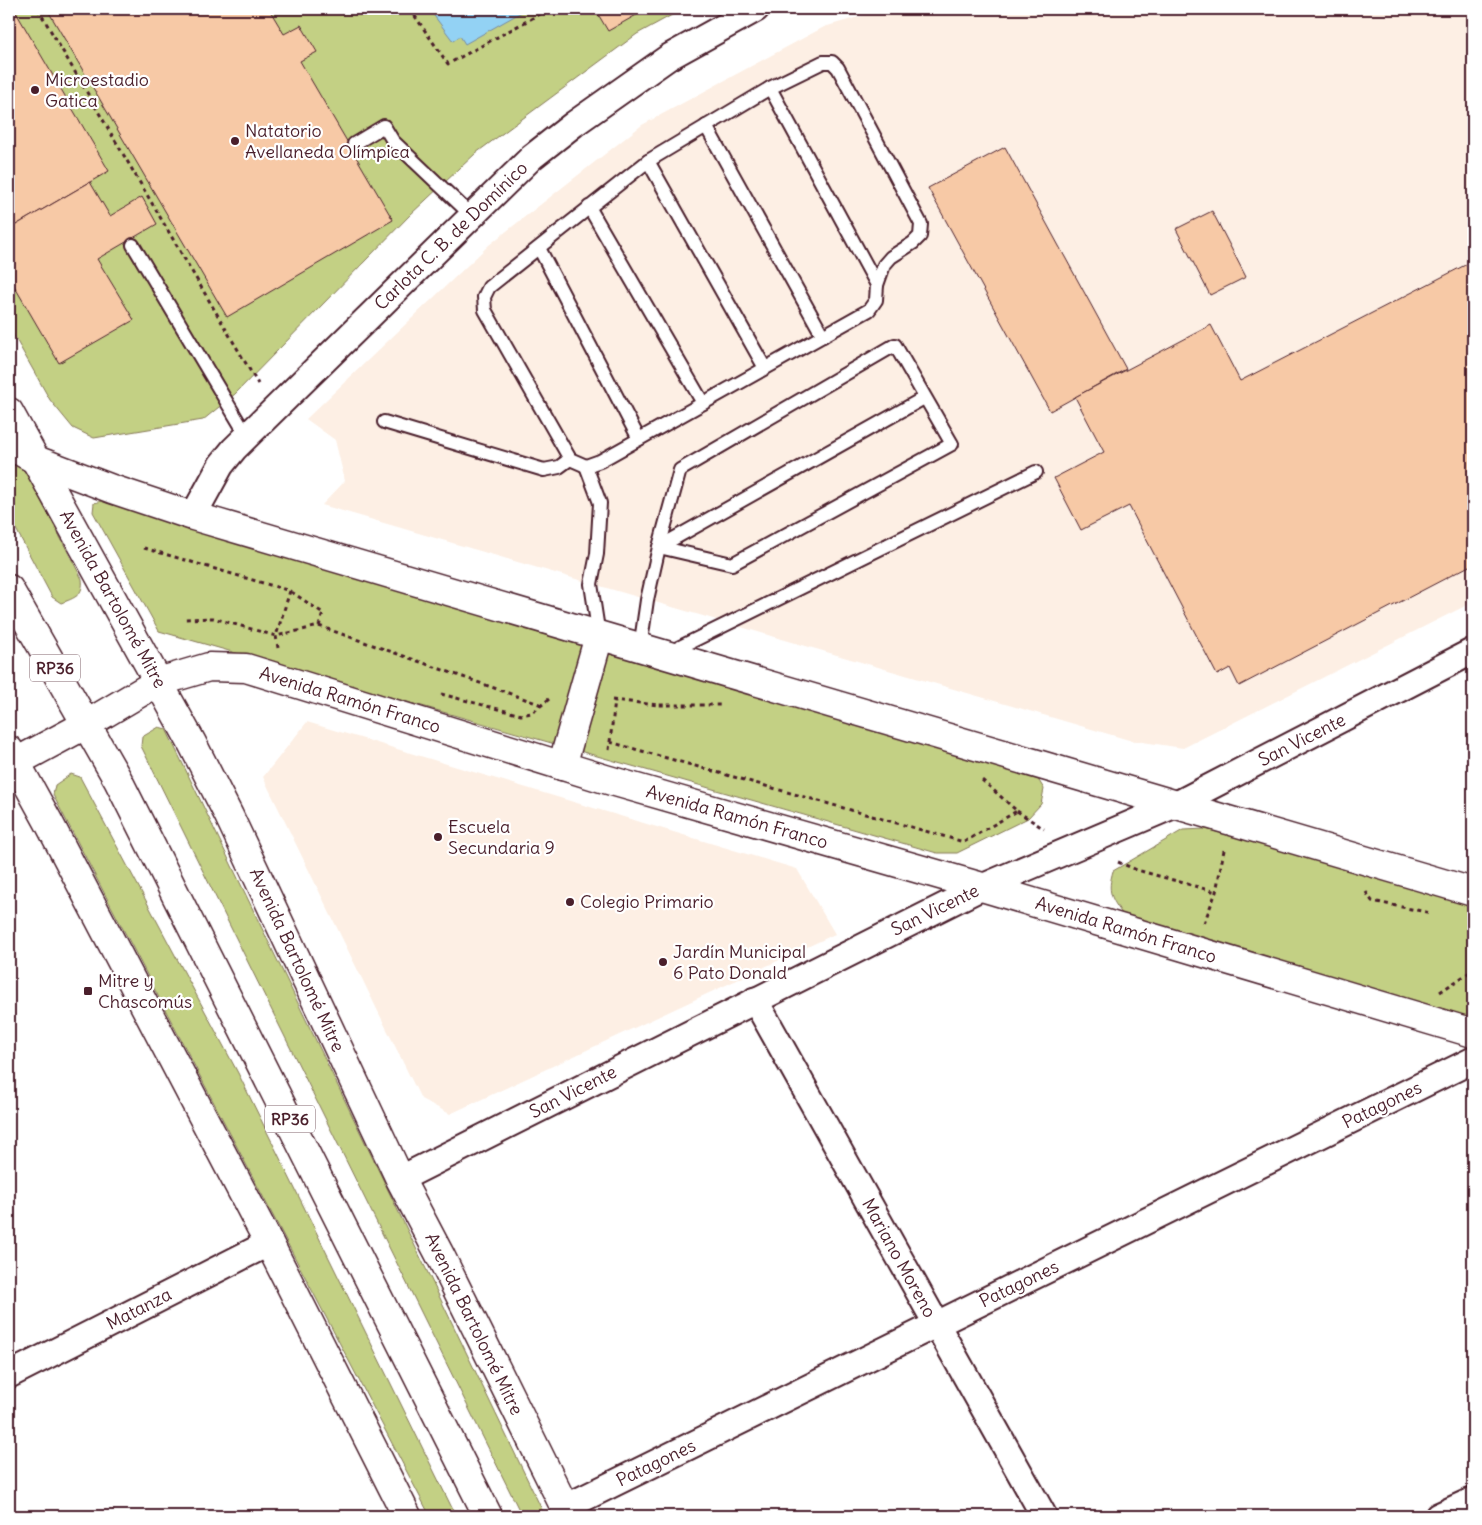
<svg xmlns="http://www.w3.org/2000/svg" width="1482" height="1525" viewBox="0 0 1482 1525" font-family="Delius,sans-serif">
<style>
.built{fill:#fdefe4}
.green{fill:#c3d084;stroke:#867858}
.water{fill:#93d2f4;stroke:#768aa4}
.building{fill:#f7c9a6;stroke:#4a1f2b}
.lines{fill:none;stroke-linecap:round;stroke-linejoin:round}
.service-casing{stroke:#4a1f2b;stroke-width:16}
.minor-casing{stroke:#4a1f2b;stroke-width:29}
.tertiary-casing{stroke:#4a1f2b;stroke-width:31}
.secondary-casing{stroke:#4a1f2b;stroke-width:31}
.primary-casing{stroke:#4a1f2b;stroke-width:31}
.path{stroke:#4a1f2b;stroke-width:3;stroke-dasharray:4 4;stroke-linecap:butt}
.service{stroke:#fff;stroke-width:12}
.minor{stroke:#fff;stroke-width:25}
.tertiary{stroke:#fff;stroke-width:28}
.secondary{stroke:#fff;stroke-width:28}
.primary{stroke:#fff;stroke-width:28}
.poi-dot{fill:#4a1f2b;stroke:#fff;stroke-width:2}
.labels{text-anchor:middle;stroke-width:4.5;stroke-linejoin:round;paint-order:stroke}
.shield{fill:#fff;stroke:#80626b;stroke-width:1}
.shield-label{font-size:16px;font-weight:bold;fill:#4a1f2b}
.poi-label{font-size:18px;fill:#4a1f2b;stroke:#fff;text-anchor:start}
.street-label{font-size:18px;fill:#4a1f2b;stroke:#fff}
</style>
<rect width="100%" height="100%" fill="#fff"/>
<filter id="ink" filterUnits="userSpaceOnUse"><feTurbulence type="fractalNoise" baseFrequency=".02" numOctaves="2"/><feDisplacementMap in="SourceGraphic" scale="10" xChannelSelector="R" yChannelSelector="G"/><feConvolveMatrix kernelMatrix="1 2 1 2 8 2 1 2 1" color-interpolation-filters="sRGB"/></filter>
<g filter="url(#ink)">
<g class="built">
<polygon points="886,9 1473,9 1473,602 1183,748 1129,740 322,505 345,481 335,440 306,419 489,245 642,125 824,27"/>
<polygon points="307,722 797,869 835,934 450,1114 421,1099 263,777"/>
</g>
<g class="green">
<polygon points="9,9 683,9 637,34 476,153 410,215 235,394 203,420 94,438 73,428 50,400 9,327"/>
<path d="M9 461 24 468 82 579C84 595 75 598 61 603L52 597 9 516Z"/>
<polygon points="102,501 1024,767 1036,776 1044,789 1041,804 1028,818 957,853 937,853 159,631 93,512 94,503"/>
<polygon points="159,727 166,729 545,1516 522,1516 141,746 142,737"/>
<polygon points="71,774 80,777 238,1073 456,1516 430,1516 53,795 55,785"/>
<path d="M1206 829 1473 904V1018L1123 915C1111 898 1107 892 1113 871L1183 830Z"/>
</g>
<polygon class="water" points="429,9 527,9 465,44 460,36 453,41"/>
<g class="building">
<polygon points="9,9 14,9 109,171 9,229"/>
<polygon points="47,9 269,9 284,34 301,25 317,52 300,61 393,220 227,317"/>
<polygon points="595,9 647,9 608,31"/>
<polygon points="1005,147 1126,369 1050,411 928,188"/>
<polygon points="90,182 110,216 142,197 157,224 97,259 134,320 59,363 9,277 9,229"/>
<polygon points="1212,211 1246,277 1210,295 1176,229"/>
<polygon points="1473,261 1473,564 1239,686 1230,668 1217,675 1129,506 1081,530 1054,478 1104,452 1075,397 1211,325 1240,381"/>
</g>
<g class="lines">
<g class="service-casing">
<g id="service">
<polygon points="823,62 832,62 838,68 921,224 920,236 913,243 891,257 884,265 877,285 876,300 869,310 600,461 586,466 570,459 485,310 484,297 489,287 648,161 770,88"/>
<polyline points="770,88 877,285"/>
<polyline points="706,126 823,336"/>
<polyline points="354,144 384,126 393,141 471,215"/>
<polyline points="648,161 765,368"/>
<polyline points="589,207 703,403"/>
<polyline points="133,245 247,436"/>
<polyline points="539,248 639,439"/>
<polygon points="895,345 952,444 732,564 659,547 680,470"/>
<polyline points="384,422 544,470 559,467 570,459"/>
<polyline points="586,466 600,503 597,554 591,584 599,636"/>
<polyline points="640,648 647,600 659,547 924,398"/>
<polyline points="668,653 1036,472"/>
</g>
</g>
<g class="minor-casing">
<g id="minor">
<polyline points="193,516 221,465 234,449 532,157 574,124 669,57 756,9"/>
<polyline points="755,1000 1044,1516"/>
<polyline points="400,1179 982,887 1175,805 1473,651"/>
<polyline points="9,1375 269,1243"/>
<polyline points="564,1508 1473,1060"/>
<polyline points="1438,1516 1473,1500"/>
</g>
</g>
<g class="tertiary-casing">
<g id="tertiary">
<polyline points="9,412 192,743 229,816 400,1179 441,1257 569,1516"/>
<polyline points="9,750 48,821 269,1243 407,1516"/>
</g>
</g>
<g class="secondary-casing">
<g id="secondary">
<polyline points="36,460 112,489 193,516 1473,892"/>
<polyline points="16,762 87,724 158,682 209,667 246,668 605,779 982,887 1473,1033"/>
<polyline points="562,766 599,636"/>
</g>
</g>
<g class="primary-casing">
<g id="primary">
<polyline points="9,445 36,460"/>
<polyline points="9,589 118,780 488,1516"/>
</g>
</g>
<g class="path">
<polyline points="38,9 258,384"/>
<polyline points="410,9 448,64 549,9"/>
<polyline points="144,548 290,591 276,636 213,618 184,619"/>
<polyline points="319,626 542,705"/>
<polyline points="278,648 276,636 319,626 323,613 290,591"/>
<polyline points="441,694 521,715 532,713 549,699"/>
<polyline points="612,700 658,705 723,705"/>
<polyline points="610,742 964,842 1017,811 982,780"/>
<polyline points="609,750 615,701"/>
<polyline points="1017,811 1044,829"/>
<polyline points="1118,862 1137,870 1216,892"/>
<polyline points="1366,892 1372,901 1431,913"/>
<polyline points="1204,923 1216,892 1224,850"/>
<polyline points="1440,992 1473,970"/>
</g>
<use href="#service" class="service"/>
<use href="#minor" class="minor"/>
<use href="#tertiary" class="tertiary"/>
<use href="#secondary" class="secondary"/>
<use href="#primary" class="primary"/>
</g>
</g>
<g class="poi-dot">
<circle cx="35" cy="90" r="5"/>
<circle cx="235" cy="141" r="5"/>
<circle cx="438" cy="837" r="5"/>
<circle cx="570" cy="902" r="5"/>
<circle cx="663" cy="962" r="5"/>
<rect x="83" y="986" width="10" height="10" rx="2.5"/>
</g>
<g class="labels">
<g class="shield">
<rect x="30" y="654.5" width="50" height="27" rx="4"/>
<rect x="265" y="1105.5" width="50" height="27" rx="4"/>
</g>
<g class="shield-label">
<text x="55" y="674">RP36</text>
<text x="290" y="1125">RP36</text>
</g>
<g class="poi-label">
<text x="45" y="86">Microestadio<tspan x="45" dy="21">Gatica</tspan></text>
<text x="245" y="137">Natatorio<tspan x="245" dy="21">Avellaneda Olímpica</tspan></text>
<text x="448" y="833">Escuela<tspan x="448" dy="21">Secundaria 9</tspan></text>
<text x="580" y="908">Colegio Primario</text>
<text x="673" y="958">Jardín Municipal<tspan x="673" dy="21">6 Pato Donald</tspan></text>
<text x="98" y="987">Mitre y<tspan x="98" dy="21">Chascomús</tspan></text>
</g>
<g class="street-label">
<text transform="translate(451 236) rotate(-44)" y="6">Carlota C. B. de Domínico</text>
<text transform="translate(113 599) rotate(61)" y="6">Avenida Bartolomé Mitre</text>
<text transform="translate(350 700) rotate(17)" y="6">Avenida Ramón Franco</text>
<text transform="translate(1302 740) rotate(-27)" y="6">San Vicente</text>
<text transform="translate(737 817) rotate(16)" y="6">Avenida Ramón Franco</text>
<text transform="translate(935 910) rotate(-26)" y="6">San Vicente</text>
<text transform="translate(1126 930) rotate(17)" y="6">Avenida Ramón Franco</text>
<text transform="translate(297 960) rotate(65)" y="6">Avenida Bartolomé Mitre</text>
<text transform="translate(573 1092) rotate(-27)" y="6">San Vicente</text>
<text transform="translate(1382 1105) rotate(-26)" y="6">Patagones</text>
<text transform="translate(899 1258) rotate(61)" y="6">Mariano Moreno</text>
<text transform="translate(1019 1284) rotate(-26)" y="6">Patagones</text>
<text transform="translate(139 1309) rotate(-27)" y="6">Matanza</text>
<text transform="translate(474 1324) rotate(64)" y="6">Avenida Bartolomé Mitre</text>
<text transform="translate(656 1463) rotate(-26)" y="6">Patagones</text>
</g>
</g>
<rect width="1482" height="1525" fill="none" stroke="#fff" stroke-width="30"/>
<rect x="15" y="15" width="1452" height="1495" fill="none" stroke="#4a1f2b" stroke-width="2" filter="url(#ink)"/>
</svg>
